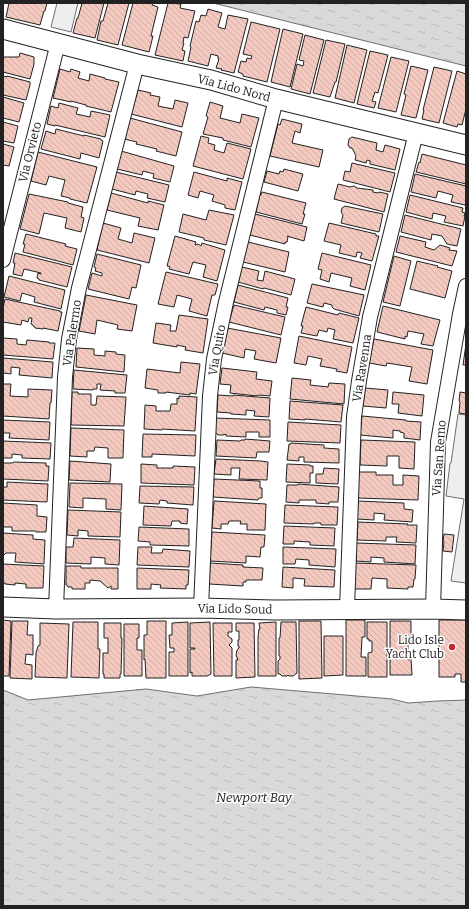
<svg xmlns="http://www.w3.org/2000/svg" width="469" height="909" viewBox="0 0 469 909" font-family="Bitter,serif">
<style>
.green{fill:#eee;stroke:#6f6f6f}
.water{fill:url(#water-ripples);stroke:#6f6f6f}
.building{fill:url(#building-back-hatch);stroke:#222}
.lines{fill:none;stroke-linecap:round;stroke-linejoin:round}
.street-casing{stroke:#222;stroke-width:16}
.secondary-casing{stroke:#222;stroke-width:21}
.street{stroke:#fff;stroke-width:14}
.secondary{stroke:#fff;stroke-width:19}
.poi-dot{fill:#c62828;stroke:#fff;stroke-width:1.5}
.labels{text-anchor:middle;stroke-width:3;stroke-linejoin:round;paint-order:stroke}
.street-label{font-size:12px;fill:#222;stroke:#fff}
.poi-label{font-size:12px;fill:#222;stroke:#fff;text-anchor:end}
.water-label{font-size:13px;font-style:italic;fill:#222;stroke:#fff}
</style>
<defs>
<pattern id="water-ripples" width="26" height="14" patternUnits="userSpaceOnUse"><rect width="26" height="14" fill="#d9d9d9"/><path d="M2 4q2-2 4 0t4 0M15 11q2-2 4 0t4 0" fill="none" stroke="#bababa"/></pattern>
<pattern id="building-back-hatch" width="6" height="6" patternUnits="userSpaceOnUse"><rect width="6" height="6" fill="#f3c9c0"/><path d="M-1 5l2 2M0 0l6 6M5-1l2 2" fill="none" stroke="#d0aca5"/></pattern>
</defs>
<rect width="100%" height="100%" fill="#fff"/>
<g class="green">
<polygon points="57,3 78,3 71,32 51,27"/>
<polygon points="458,414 466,415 466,583 451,581 464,499 446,496 450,463 451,463"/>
</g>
<g class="water">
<polygon points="213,3 466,3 466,66"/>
<polygon points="251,687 392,699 408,703 438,701 466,700 466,906 3,906 3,690 28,700 146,689 197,696"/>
</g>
<g class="building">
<polygon points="9,3 47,3 45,11 44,11 40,25 6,17"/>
<polygon points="82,3 104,3 95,38 73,33 77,18 78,18"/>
<polygon points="108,3 129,3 118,45 97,40 101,21 103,21"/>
<polygon points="133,3 153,3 152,5 158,7 151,36 153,36 149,52 122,45"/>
<polygon points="168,3 181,4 180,8 195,11 188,38 184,37 183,43 184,43 182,50 185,51 183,61 155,55"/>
<polygon points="208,9 222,13 218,27 225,29 228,15 248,19 234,73 221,70 222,69 216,68 219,59 218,59 218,56 211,54 208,66 188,61 191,47 190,46 196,21 199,22 201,15 206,16"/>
<polygon points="251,22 280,29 267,82 243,76 243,74 238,72 241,61 246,62 247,58 251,59 252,56 243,54"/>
<polygon points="283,29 303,34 290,87 271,82"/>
<polygon points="305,35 324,40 310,94 291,89 297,64 303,66 304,61 299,60"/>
<polygon points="326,40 345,44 336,82 335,82 330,97 313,93"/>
<polygon points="347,45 367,50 354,103 335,98"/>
<polygon points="370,51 388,55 378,93 375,92 372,101 376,102 374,108 357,104"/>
<polygon points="20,53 34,57 34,64 30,79 3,72 3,57 19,57"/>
<polygon points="391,57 409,61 396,112 378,108"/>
<polygon points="411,66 428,70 416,118 401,115 406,95 404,94"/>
<polygon points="434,67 452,71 439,123 422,119 424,110 423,110"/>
<polygon points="60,69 70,72 71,69 80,72 78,78 89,81 90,74 105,78 105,79 119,82 111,112 86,106 86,105 71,101 71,102 53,98"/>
<polygon points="457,71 466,74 466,109 462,125 458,124 457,127 443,123"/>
<polygon points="3,76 7,77 7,76 30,82 30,85 26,100 3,95"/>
<polygon points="138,90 151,93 150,95 160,97 158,106 173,109 175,100 188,103 182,127 131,114"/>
<polygon points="3,97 24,103 19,122 3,118"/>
<polygon points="210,102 223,106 220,118 240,123 242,114 259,118 251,147 223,140 223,138 203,134 208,117 206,116"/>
<polygon points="59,103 78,108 76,114 90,117 91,111 110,115 105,137 55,125 55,126 47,124 51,106 58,108"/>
<polygon points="130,118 182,132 176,156 156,151 157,149 136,144 137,142 124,139"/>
<polygon points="282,119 302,124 300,133 295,131 292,143 323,150 319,167 270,156 278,124 280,125"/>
<polygon points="3,122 18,126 14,143 3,141"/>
<polygon points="56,129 84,136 84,135 101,139 101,140 103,141 99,158 81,153 80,159 41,149 46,131 55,134"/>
<polygon points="201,136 209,138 208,143 215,145 214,150 224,153 227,143 251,149 243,179 193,166"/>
<polygon points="352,137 377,143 376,150 383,152 385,145 400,149 395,170 370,164 370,161 367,160 366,163 355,160 356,156 352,148 350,148 348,145 349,139"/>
<polygon points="3,144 14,147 9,166 3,165"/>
<polygon points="121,151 174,166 170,182 153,178 154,174 143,171 142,175 117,169"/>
<polygon points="38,152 97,167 87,203 70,199 70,198 61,196 65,180 49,176 46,185 31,181"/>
<polygon points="422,154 466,165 466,184 416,172 419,162 420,163"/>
<polygon points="352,163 395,173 390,192 343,180 345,171 350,172"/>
<polygon points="284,169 303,174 298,191 264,182 267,171 279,174 280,171 283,172"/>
<polygon points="116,172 169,185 165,202 147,198 148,194 136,191 135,195 112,189"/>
<polygon points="194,172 227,181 227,178 242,182 235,210 225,208 225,205 212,201 214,195 200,191 198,198 188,195"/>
<polygon points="415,174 466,186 466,203 465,205 451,202 453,195 438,191 436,198 411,192"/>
<polygon points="338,184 350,187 354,186 357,188 373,190 373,192 378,193 379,192 388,194 384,212 334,199"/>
<polygon points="262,192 306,203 303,214 305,214 302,224 256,212 260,194 261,195"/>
<polygon points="111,193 148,203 148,201 164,205 158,230 138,226 140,218 107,210"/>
<polygon points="29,194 68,202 68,203 83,207 81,217 84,218 81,232 65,228 67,218 44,213 39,234 20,229"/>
<polygon points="410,195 463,208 462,212 465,213 464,216 465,216 463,226 444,222 446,216 433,213 432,219 406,212"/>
<polygon points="345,206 383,214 379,232 341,223 343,215 341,212 342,208"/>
<polygon points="209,210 234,215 226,245 204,240 204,238 179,232 183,214 206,220"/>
<polygon points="255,214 307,227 304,241 287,236 288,237 287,242 285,242 285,244 250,235"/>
<polygon points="405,215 461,229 457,246 447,244 442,236 432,234 431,240 401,232"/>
<polygon points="103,223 121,228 118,239 132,243 134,233 155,238 149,263 97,250"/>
<polygon points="329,223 376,234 376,236 379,236 372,261 360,258 362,253 357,252 356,257 339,253 341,245 324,241"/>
<polygon points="26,234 66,244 65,246 77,249 73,265 23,252 25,244 23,244"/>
<polygon points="175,236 196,242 195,245 198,244 201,246 202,243 225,250 217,281 203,277 206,265 193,262 189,274 169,269 170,267 167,266"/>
<polygon points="400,236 426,242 425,247 434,250 440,245 450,248 449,250 457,251 452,266 396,252"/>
<polygon points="248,242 289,252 285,272 243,262"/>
<polygon points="15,253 72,267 67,287 39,280 39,279 37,278 38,273 41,274 41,273 24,269 22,276 13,274 15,263 13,263"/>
<polygon points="322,253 371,265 365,290 350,286 352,278 331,273 329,282 320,279 322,270 318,269"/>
<polygon points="97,254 141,265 136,288 132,287 129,299 88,289 92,273 102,276 102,273 95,271 96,268 94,267"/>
<polygon points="394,256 411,261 400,306 383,302"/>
<polygon points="417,261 438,266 437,267 452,271 445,298 410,289"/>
<polygon points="242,267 259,271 257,280 263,281 265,271 295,279 291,295 264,288 263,289 238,282"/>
<polygon points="166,272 218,284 215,295 212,295 207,316 189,311 192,299 177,295 174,307 158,304"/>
<polygon points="9,276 65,290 61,309 34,302 35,297 22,293 20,301 4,297"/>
<polygon points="312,284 364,295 359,316 334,309 332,307 332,305 324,303 323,307 307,303"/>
<polygon points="238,285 288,298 286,307 288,307 286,315 277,313 277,310 265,307 264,310 234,302"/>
<polygon points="86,295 137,305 132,331 117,329 118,325 97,320 95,334 79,331"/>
<polygon points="5,299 60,311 60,312 62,312 58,331 43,328 43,329 35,328 35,327 33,326 33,325 31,324 32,318 29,318 28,322 22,320 21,325 3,322 3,308"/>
<polygon points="234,305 285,317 281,335 229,322"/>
<polygon points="383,306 440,320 433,346 421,344 424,334 408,331 407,337 405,336 405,339 377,332"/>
<polygon points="306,307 338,315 339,313 359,318 353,343 333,339 335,330 328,328 327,332 319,330 317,336 301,333 303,326 301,326"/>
<polygon points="179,315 208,319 203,353 185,350 186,347 177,345 177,347 153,343 156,323 171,325 170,331 176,331"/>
<polygon points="227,328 281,338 276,363 254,359 256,351 245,349 244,358 222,353"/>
<polygon points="299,336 352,347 347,373 336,371 337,369 320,366 322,359 308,356 306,365 294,363"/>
<polygon points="3,338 17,339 17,344 26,345 27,340 49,342 49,343 55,343 53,359 3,355"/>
<polygon points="374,339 433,350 427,384 409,381 412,367 387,363 386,366 369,363"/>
<polygon points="466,344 466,365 463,365"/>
<polygon points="77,348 94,349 94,355 105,356 105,351 116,352 116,354 125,355 124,372 76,367"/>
<polygon points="3,358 53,362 52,378 19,375 20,368 11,367 11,374 3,373"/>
<polygon points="181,362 200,364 196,394 190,393 190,395 166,392 166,393 158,393 158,390 145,388 147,369 180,373"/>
<polygon points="222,368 257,372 256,379 272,381 270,396 258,395 257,396 230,393 231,385 220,384"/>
<polygon points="74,370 127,375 125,393 115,393 115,391 100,390 101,384 97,384 97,389 93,389 93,390 73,389"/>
<polygon points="292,378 311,380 310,385 328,387 329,383 345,384 344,404 290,399"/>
<polygon points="3,384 11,384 10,396 28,397 28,389 52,390 51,403 50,403 49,419 3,416"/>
<polygon points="365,388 388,390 386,408 363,406"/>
<polygon points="72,392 78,392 78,394 91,394 91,405 96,405 97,396 126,397 124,426 71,425"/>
<polygon points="393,392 424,395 422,416 398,413 399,404 392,404"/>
<polygon points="460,392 466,393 466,414 459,413 460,402 459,401"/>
<polygon points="218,395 233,396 233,395 270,398 269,417 254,416 255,411 246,410 246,415 231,414 231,413 217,412"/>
<polygon points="179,396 197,397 195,431 162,429 162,430 144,429 145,405 156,406 156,411 170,411 171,404 177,404 177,398 179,399"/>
<polygon points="290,401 343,405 341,422 305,419 305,420 289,419"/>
<polygon points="362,416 406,420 406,421 421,422 420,440 404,438 404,433 400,432 400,431 393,430 393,438 360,435"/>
<polygon points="215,418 270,420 270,437 259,437 259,432 246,432 246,437 226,436 226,434 223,435 218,435 215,432 216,431 214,431"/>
<polygon points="3,420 50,422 49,440 9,438 10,433 3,433"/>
<polygon points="288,422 341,425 340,443 287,441"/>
<polygon points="71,428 124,430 123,458 108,458 108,448 95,447 94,451 87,451 87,457 70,456"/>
<polygon points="143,434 196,435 195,456 152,454 152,457 142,457"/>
<polygon points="245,439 270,441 269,452 257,452 256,458 216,456 217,440 240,441 241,440 245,440"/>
<polygon points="361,440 415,442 414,469 399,468 399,456 387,456 387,466 360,465"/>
<polygon points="3,441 51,443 50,459 22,458 22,455 12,454 12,458 3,458"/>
<polygon points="291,443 324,445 324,448 339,449 339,463 304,462 304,457 299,457 299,461 287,460 289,444 291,444"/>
<polygon points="216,459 261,461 268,462 267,480 239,479 240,468 231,468 231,475 214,474"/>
<polygon points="70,461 111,464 110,482 69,480"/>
<polygon points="14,462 46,463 46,466 49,466 48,481 3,479 3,463 12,463"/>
<polygon points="141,464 157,465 157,468 173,468 173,466 195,467 194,485 141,483"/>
<polygon points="287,464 310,465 310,466 313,466 313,473 310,473 310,483 286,482"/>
<polygon points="324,468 339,469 338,484 316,483 316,474 323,474"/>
<polygon points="359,472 376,472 376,475 393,475 393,485 403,485 403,475 419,476 418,500 357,498"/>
<polygon points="214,479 260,481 260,488 262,488 262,498 259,498 258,500 213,497"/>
<polygon points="7,482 48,484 47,502 3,500 3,487 7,487"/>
<polygon points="70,483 122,484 121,510 106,509 106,499 83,498 83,508 69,507"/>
<polygon points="298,484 339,487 338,502 329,502 329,504 316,503 316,500 299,500 299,503 286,502 287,485 298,485"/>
<polygon points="140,486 194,487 193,505 167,503 167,501 160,500 159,504 139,503"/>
<polygon points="214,501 266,504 265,530 247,530 247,524 240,524 241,521 229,521 228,524 221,524 221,529 212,528"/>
<polygon points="358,501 404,503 404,509 413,510 412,522 384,520 385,514 374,513 374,520 357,519"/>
<polygon points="3,503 37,505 37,516 47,517 46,532 36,532 36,531 12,531 12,527 3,527"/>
<polygon points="285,505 338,507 337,525 321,525 321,523 314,523 314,524 284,523"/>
<polygon points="144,506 188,509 187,524 180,523 180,521 172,521 171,526 143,525"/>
<polygon points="68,510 121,512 120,537 88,536 88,531 78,530 78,536 67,535"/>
<polygon points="358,522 408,524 407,525 417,525 416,543 396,542 397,537 386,537 386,541 357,540"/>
<polygon points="284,526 335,528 334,546 310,545 310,542 294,541 294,544 283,544"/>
<polygon points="139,527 189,529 189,546 150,545 150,542 138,541"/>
<polygon points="212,532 265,535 264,547 261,547 260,557 246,556 246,563 210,561"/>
<polygon points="3,533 33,535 33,539 45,540 44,564 15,562 16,553 6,553 3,556"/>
<polygon points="444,534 454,535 452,552 443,551 444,542 443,542"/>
<polygon points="74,538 120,540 119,565 105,564 105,558 91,557 91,564 66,563 66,547 73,547"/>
<polygon points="356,543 416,545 415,564 384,562 384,558 371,557 371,562 356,561"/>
<polygon points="138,547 152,547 151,553 162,553 163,549 190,551 189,567 137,565"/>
<polygon points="283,547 336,549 335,567 309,565 309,560 296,559 295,564 283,564"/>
<polygon points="210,563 243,565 243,567 263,568 262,580 246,580 246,582 243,582 243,586 209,584"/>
<polygon points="355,563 416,565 415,579 414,579 413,587 408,587 408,589 387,588 387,579 372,578 371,589 354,589"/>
<polygon points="3,564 44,566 43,588 26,588 26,584 15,583 15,585 5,584 5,583 3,583"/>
<polygon points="66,566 81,566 81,568 118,568 118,589 111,589 111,586 108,588 100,581 90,580 90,583 85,583 85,589 72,589 72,587 68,587 67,585 66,585"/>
<polygon points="283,567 335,570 334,587 304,586 305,579 293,578 293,588 282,587"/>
<polygon points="137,568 189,570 188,585 186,585 186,589 160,588 161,585 151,584 151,589 137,589"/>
<polygon points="3,620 11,621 9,676 3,676"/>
<polygon points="346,620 365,620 365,637 362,637 361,657 366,657 366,676 346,676"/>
<polygon points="439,620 466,620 466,682 461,682 461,674 455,674 455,677 439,677"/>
<polygon points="12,621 28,621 27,635 33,635 33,655 26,654 25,664 32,665 32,679 10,678"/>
<polygon points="147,621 166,621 166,678 146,678 145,659 144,660 144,635 147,635"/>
<polygon points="299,621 321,621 322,678 299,679"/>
<polygon points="390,621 411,621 411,644 408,644 408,660 411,659 412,675 390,675"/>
<polygon points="73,622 98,622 98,649 100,649 99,678 71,677"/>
<polygon points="188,622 188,676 169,676 169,652 174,652 174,648 170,648 169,635 172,635 172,623"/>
<polygon points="210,622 211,674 207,676 192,676 192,672 190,673 190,649 195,649 195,648 190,648 190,623"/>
<polygon points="276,622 276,676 258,676 258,637 259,629 260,629 259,623"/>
<polygon points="281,622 296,622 297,673 293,676 289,676 288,675 287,676 282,676 280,674 278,674 278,661 280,659 280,656 279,656 279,638 280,638"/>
<polygon points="367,622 387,622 387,677 368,677 368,653 372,652 372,641 369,641 369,639 367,639"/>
<polygon points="40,623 69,624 67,678 35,677 36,653 38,646 40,645"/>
<polygon points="104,623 121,623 121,638 122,638 121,674 120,674 120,678 104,678 104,674 103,674 103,653 108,653 108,638 104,638"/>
<polygon points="213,623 232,623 232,632 228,632 228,636 232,639 232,642 229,645 232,648 232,676 214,676"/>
<polygon points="236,623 254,623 255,677 236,678 236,660 238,660 236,655 237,650 239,648 239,646 238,646 238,640 239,640 239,631 236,631"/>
<polygon points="124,624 139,624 139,638 137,638 137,650 142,650 142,676 124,676"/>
<polygon points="324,636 343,636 343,675 324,676"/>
</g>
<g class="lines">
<g class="street-casing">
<g id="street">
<polyline points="3,260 58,43"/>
<polyline points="201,608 210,396 214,359 226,302 276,99"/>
<polyline points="56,609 65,377 69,339 79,288 137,64"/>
<polyline points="347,609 354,417 359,381 370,317 416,133"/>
<polyline points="433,609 438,442 460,314 466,286"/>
</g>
</g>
<g class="secondary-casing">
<g id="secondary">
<polyline points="3,29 137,64 211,80 276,99 466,145"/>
<polyline points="3,607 56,609 201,608 275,610 433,609 466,610"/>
</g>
</g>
<use href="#street" class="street"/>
<use href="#secondary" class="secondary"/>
</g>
<circle class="poi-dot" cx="452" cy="647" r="4"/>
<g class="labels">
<g class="street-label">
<text transform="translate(234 88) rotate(15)" y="4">Via Lido Nord</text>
<text transform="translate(30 152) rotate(-76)" y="4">Via Orvieto</text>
<text transform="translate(72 333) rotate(-81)" y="4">Via Palermo</text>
<text transform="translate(217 350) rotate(-80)" y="4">Via Quito</text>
<text transform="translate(362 368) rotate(-81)" y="4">Via Ravenna</text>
<text transform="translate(439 458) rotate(-86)" y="4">Via San Remo</text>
<text transform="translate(235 609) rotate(1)" y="4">Via Lido Soud</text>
</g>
<g class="poi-label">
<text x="444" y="644">Lido Isle<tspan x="444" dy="14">Yacht Club</tspan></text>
</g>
<g class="water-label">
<text x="254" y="802">Newport Bay</text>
</g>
</g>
<rect width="469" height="909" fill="none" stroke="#222222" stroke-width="8"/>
</svg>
